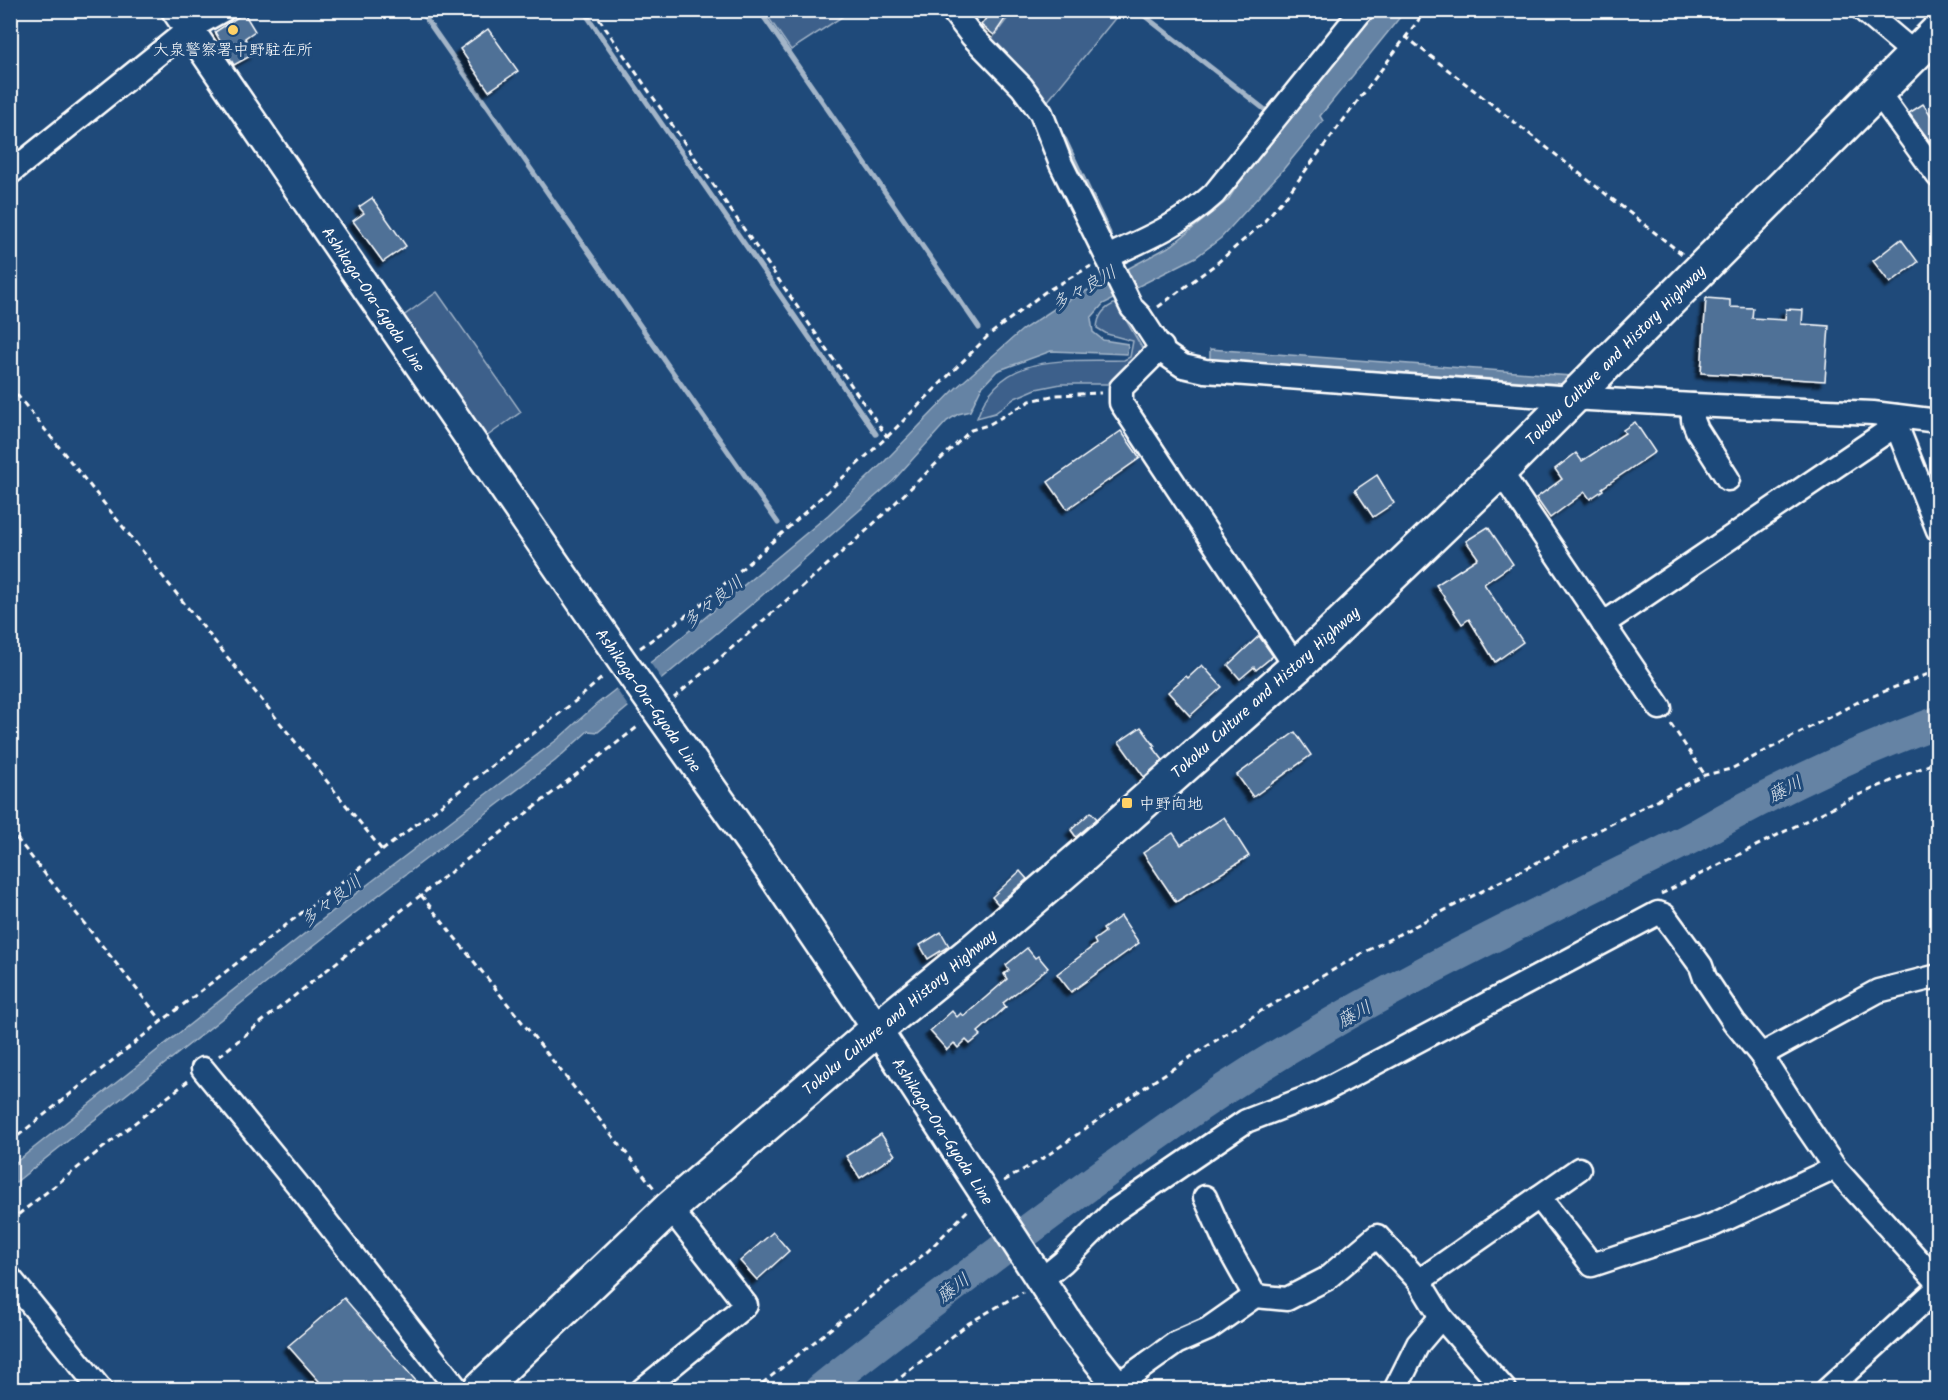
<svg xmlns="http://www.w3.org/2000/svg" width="1948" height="1400" viewBox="0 0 1948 1400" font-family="Kalam,'Klee One',sans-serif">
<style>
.green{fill:#3c618b;stroke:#9eb0c5;stroke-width:1.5}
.water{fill:#6583a4;stroke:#a3b5c8;stroke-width:1.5}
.pier{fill:#1f4a7a}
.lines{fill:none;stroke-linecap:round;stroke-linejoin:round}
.stream{stroke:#a3b5c8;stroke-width:5}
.river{stroke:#6583a4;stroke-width:32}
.building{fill:#507197;stroke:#fff;stroke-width:1.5;filter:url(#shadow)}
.minor-casing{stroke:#fff;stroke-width:27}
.major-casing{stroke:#fff;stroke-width:33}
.highway-casing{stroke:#fff;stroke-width:38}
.path{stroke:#fff;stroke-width:3;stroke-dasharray:6 4.5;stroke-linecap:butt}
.minor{stroke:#1f4a7a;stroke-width:22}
.major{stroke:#1f4a7a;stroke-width:28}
.highway{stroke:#1f4a7a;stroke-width:33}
.poi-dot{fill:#ffd166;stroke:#1f4a7a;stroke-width:2}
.labels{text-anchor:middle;stroke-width:6;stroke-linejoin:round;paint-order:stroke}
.poi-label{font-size:16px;fill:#fff;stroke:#1f4a7a}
.street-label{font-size:16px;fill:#fff;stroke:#1f4a7a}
.water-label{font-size:18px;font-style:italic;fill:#d8e0e8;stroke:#1f4a7a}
</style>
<defs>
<filter id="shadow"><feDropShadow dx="-5" dy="5" stdDeviation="1.5" flood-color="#0009"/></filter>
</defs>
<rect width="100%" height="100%" fill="#1f4a7a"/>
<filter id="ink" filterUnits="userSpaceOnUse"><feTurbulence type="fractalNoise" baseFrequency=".0167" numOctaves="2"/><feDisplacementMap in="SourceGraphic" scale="12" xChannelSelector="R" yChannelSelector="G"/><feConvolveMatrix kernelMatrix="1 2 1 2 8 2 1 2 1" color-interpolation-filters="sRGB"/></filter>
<g filter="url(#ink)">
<g class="green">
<polygon points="764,11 851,11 791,50"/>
<polygon points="1013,11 1121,11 1047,102 992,39"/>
<polygon points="437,292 521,412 486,437 402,317"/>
<path d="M1116 303 1144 351 1112 384H1061L1036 389 1015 398 995 413 977 418C1001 350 1066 362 1124 360L1130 357 1133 341 1107 334 1097 328C1098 315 1104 308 1116 303Z"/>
</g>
<g class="water">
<polygon points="1368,11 1405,11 1320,116 1323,121 1281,172 1221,238 1196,257 1103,304 1091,318 1093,332 1103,340 1128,344 1127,354 1051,351 997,371 981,388 970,411 958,414 947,421 893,481 759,598 598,732 588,731 555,761 351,916 11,1186 11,1166 333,911 558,739 598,703 665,651 828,515 885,461 956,388 1022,330 1060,305 1172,245 1228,200 1259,152"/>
<polygon points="1210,349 1571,376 1563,384 1210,359"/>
</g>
<polygon class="pier" points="648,660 663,681 630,709 614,686"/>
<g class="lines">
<g class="stream">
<polyline points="420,10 778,523"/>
<polyline points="583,10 876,434"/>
<polyline points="759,10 979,328"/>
<polyline points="1137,10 1264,109"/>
<polyline points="1059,133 1065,140 1109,233"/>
</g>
<path class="river" d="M820 1390C875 1345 931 1304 987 1261 1066 1202 1144 1142 1226 1088 1371 993 1528 919 1683 842 1700 834 1717 823 1734 814 1800 779 1868 747 1938 722"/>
</g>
<g class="building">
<polygon points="992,10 1011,10 994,35 981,25"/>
<polygon points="244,13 255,31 245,38 254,54 234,65 215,32"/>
<polygon points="488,29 518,71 489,91 460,49"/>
<polygon points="1923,104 1938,125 1938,145 1934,147 1909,113"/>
<polygon points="372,198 406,246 383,262 353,221 364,213 359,207"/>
<polygon points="1901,239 1918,262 1890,283 1873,261"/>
<polygon points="1706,298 1730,300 1730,307 1753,308 1752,318 1785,320 1786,309 1803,310 1802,324 1829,326 1825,381 1701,373"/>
<polygon points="1635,422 1655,452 1602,488 1603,490 1590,499 1585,492 1550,518 1536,498 1562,479 1555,469 1576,453 1582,461 1625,433 1623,430"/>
<polygon points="1121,431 1140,458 1067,509 1048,482"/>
<polygon points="1377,475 1394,503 1373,517 1355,490"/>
<polygon points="1488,527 1513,564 1484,584 1523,642 1495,662 1469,619 1462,624 1436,585 1478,558 1466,541"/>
<polygon points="1259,636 1273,656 1256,670 1254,667 1240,679 1228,665"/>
<polygon points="1202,665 1222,687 1190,716 1168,692 1186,676 1188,678"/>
<polygon points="1141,727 1155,746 1153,747 1163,760 1144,777 1119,742"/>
<polygon points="1295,732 1311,755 1253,797 1237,775"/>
<polygon points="1091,812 1097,819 1076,837 1071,830"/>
<polygon points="1224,817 1249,856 1176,902 1143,853 1173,833 1181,845"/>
<polygon points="1020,871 1027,879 998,904 992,897"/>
<polygon points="1121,916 1139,943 1071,992 1057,974 1096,944 1094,940 1105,932 1103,929"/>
<polygon points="941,932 949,946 928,959 920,945"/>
<polygon points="1027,948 1035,958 1038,956 1048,968 1003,1003 1006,1007 978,1032 981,1035 970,1044 966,1040 958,1048 954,1043 947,1050 930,1031 952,1011 957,1017 961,1013 964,1016 1007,979 1004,974 1009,970 1006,965"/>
<polygon points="881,1134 895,1155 860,1178 846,1156"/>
<polygon points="773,1232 789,1251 757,1280 740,1261"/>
<polygon points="344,1298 423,1389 326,1389 288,1346"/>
</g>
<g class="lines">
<g class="minor-casing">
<g id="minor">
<polyline points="952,10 972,36 1022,87 1041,113 1061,164 1132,308 1140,316 1164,353 1183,366 1205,371 1572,398 1693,405 1873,413 1938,421"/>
<polyline points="1863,10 1915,54"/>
<polyline points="1877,91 1938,176"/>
<polyline points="10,173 189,29 223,10"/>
<path d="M1107 257C1148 238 1180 225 1214 194L1362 10"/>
<polyline points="1162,347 1121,388 1121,403 1296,667"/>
<polyline points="1693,405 1693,420 1697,430 1728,479"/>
<polyline points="1892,425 1899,432 1938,530"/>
<polyline points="1500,471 1660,708"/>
<polyline points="1603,624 1883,434 1892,425 1896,416"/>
<polyline points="1761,1055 1878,991 1938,976"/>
<polyline points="203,1069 297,1184 458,1390"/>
<polyline points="1205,1197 1226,1244 1255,1296"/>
<polyline points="1539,1197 1592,1265 1713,1225 1835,1168"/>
<polyline points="10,1278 101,1390"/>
<polyline points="1041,1280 1063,1262 1114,1211 1246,1121 1319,1093 1658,913 1664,915 1701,966 1705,978 1734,1022 1761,1055 1805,1124 1835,1168 1938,1282"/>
<polyline points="1419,1281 1579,1169"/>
<polyline points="1117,1385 1176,1343 1208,1329 1255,1296 1287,1299 1326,1279 1377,1236 1419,1281 1441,1317 1505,1390"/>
<polyline points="642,1390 746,1305 670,1208"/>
<polyline points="1395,1390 1418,1344 1441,1317"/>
<polyline points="1827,1390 1938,1288"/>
</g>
</g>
<g class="major-casing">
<polyline id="major" points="176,10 622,661 766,865 877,1029 1072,1328 1121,1390"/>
</g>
<g class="highway-casing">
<polyline id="highway" points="479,1390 670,1208 877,1029 974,950 1085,854 1296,667 1500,471 1938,31"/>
</g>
<g class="path">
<polyline points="593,10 887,437"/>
<polyline points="1405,36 1682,254"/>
<polyline points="1158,307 1216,264 1262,224 1291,190 1426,10"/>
<polyline points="10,386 382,850"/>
<polyline points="640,648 698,607 778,537 887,437 989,335 1045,292 1091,266"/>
<polyline points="674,698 865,532 971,430 988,425 1030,401 1056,395 1101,393"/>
<polyline points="1671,724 1705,775"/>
<polyline points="10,830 162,1021"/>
<polyline points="1661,894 1847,800 1938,761"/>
<polyline points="421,895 654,1188"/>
<polyline points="219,1056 421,895 640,725"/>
<polyline points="10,1142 162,1021 578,699 604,676"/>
<polyline points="1004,1181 1045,1157 1148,1085 1261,1011 1363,953 1705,775 1731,769 1858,702 1938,670"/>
<polyline points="10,1221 188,1081"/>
<polyline points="754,1390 928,1251 968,1210"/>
<polyline points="885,1390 969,1323 1023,1292"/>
</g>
<use href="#minor" class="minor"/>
<use href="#major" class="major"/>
<use href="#highway" class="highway"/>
</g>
</g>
<g class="poi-dot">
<circle cx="233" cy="30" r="6"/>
<rect x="1121" y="797" width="12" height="12" rx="3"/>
</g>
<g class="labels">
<g class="poi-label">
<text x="233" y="55">大泉警察署中野駐在所</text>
<text x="1139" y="809" text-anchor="start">中野向地</text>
</g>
<g class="street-label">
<text transform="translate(374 299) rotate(56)" y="6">Ashikaga-Ora-Gyoda Line</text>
<text transform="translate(1615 355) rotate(-45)" y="6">Tokoku Culture and History Highway</text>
<text transform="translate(1265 692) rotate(-42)" y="6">Tokoku Culture and History Highway</text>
<text transform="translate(649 700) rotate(55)" y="6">Ashikaga-Ora-Gyoda Line</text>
<text transform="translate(899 1012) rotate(-40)" y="6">Tokoku Culture and History Highway</text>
<text transform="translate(943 1131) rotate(57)" y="6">Ashikaga-Ora-Gyoda Line</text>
</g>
<g class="water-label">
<text transform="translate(1084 288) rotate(-30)" y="6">多々良川</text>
<text transform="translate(713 602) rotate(-39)" y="6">多々良川</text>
<text transform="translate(1785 789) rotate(-27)" y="6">藤川</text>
<text transform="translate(331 901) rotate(-38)" y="6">多々良川</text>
<text transform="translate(1354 1014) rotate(-29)" y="6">藤川</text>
<text transform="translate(953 1288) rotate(-37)" y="6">藤川</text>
</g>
</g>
<rect width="1948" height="1400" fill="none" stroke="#1f4a7a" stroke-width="36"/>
<rect x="18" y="18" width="1912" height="1364" fill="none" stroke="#fff" stroke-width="2" filter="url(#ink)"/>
</svg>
